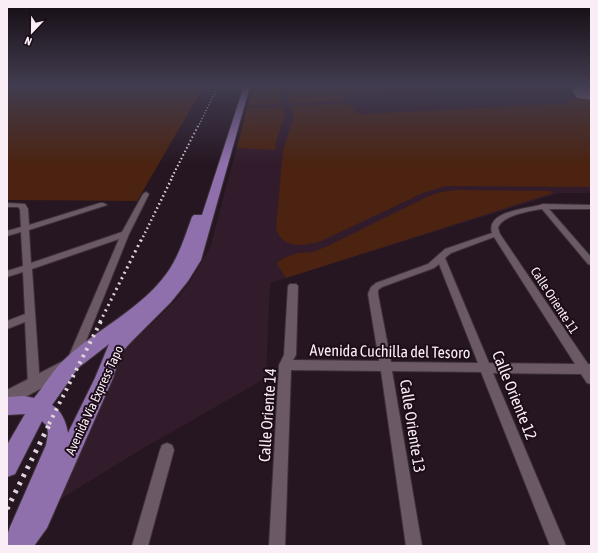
<svg xmlns="http://www.w3.org/2000/svg" width="598" height="553" viewBox="0 0 598 553" font-family="'Asap Condensed',sans-serif">
<style>
.built{fill:#321c2c}
.green{fill:#4b2310}
.lines{fill:none;stroke-linecap:round;stroke-linejoin:round}
.taxiway{fill:#837680;fill-rule:evenodd}
.runway{fill:#837680;fill-rule:evenodd}
.minor-casing{stroke:#3d323a;stroke-width:2}
.secondary-casing{stroke:#3d323a;stroke-width:2}
.primary-casing{stroke:#3d323a;stroke-width:2}
.minor{fill:#6c5966;fill-rule:evenodd}
.secondary{fill:#6c5966;fill-rule:evenodd}
.primary{fill:#8f70ac;fill-rule:evenodd}
.rail-far5{stroke:#e0d5dd;stroke-width:1.5;stroke-dasharray:1 2;stroke-linecap:butt}
.rail-far4{stroke:#e0d5dd;stroke-width:2;stroke-dasharray:1.5 2.5;stroke-linecap:butt}
.rail-far3{stroke:#e0d5dd;stroke-width:2.5;stroke-dasharray:1.5 3;stroke-linecap:butt}
.rail-far2{stroke:#e0d5dd;stroke-width:3;stroke-dasharray:2 4;stroke-linecap:butt}
.rail-far1{stroke:#e0d5dd;stroke-width:4;stroke-dasharray:2.5 5;stroke-linecap:butt}
.rail{stroke:#e0d5dd;stroke-width:5;stroke-dasharray:3 6;stroke-linecap:butt}
.labels{text-anchor:middle;stroke-width:4;stroke-linejoin:round;paint-order:stroke}
.street-label{font-size:13px;fill:#f9eef6;stroke:#1c0d18}
.near-street-label{font-size:16px;fill:#f9eef6;stroke:#1c0d18}
</style>
<rect width="100%" height="100%" fill="#261622"/>
<polygon class="built" points="253,86 591,86 591,193 559,193 270,283 266,378 135,453 59,500 121,352 153,323 179,297 190,282 210,248"/>
<g class="green">
<polygon points="7,86 204,86 137,201 7,200"/>
<polygon points="253,86 282,86 281,104 247,106"/>
<polygon points="289,86 474,86 341,93 346,101 289,103"/>
<path d="M591 99V187L446 186 423 193 321 241C304 246 282 250 276 228L283 150 294 117 291 106 348 103 357 113 364 114 570 103 565 100Z"/>
<polygon points="282,107 285,115 276,141 275,150 237,148 247,108"/>
<polygon points="457,190 550,191 553,193 286,278 277,264 279,261 284,258 298,253 313,252 328,246 429,196 441,192"/>
</g>
<g class="lines">
<polygon class="taxiway" points="582,86 591,86 591,91 584,89"/>
<polygon class="runway" points="576,86 591,86 591,100 577,98 572,91"/>
<g class="minor-casing">
<g id="minor">
<polygon points="146,192 149,194 129,234 78,361 74,363 70,361 68,358 119,239 32,269 40,385 38,389 34,390 30,389 28,385 25,322 7,329 7,321 25,314 23,272 7,277 7,271 23,266 21,232 7,236 7,231 21,227 20,209 18,207 7,207 7,203 25,204 28,209 29,225 100,203 103,203 107,205 29,230 31,263 122,232 143,194"/>
<path d="M543 204 591 205V209H549L591 257V265L588 264 542 209C530 211 502 215 498 228L500 234 588 364H591V384L587 383 581 374 493 373 566 546H550L481 372 392 371 422 546H406L381 371 291 370 285 546H269L279 365 284 355 288 286 290 284H296L298 286 296 355 293 360 379 361 368 294 371 287 376 283 428 264 445 249 492 233C485 210 530 209 543 204ZM494 237 575 364 489 363 445 258 451 253ZM439 264 478 363 391 362 378 294V290L382 287 434 268Z"/>
<polygon points="167,443 172,445 174,450 148,546 132,546 160,450 162,445"/>
</g>
</g>
<g class="secondary-casing">
<polygon id="secondary" points="67,359 73,361 75,366 73,371 7,407 7,390"/>
</g>
<g class="primary-casing">
<path id="primary" d="M244 86H250L201 260 188 281 171 302 131 342 121 353 113 378 47 528 34 546H7V536L10 527 46 445 48 434 47 426 42 421 15 474 7 477V445L25 414 7 415V397L24 396 34 398C45 385 54 368 67 357 99 328 141 309 167 273 179 256 185 236 192 217L194 215H202ZM109 344 95 378 68 433C66 422 62 411 52 405L78 368Z"/>
</g>
<use href="#minor" class="minor"/>
<use href="#secondary" class="secondary"/>
<use href="#primary" class="primary"/>
<polyline class="rail-far5" points="198,127 218,86"/>
<polyline class="rail-far4" points="172,177 198,126"/>
<polyline class="rail-far3" points="141,241 173,176"/>
<polyline class="rail-far2" points="100,322 141,240"/>
<polyline class="rail-far1" points="49,424 101,321"/>
<polyline class="rail" points="7,509 50,423"/>
</g>
<linearGradient id="sky" x2="0" y2="1"><stop stop-color="#150c13"/><stop offset="0.52" stop-color="#413c4f"/><stop offset="1" stop-color="#413c4f" stop-opacity="0"/></linearGradient>
<rect width="598" height="164" fill="url(#sky)"/>
<g class="labels">
<g class="street-label">
<text transform="translate(555 300) rotate(57)" y="5">Calle Oriente 11</text>
<text transform="translate(94 400) rotate(-65)" y="5">Avenida Vía Express Tapo</text>
</g>
<g class="near-street-label">
<text transform="translate(390 351) rotate(1)" y="6">Avenida Cuchilla del Tesoro</text>
<text transform="translate(515 395) rotate(68)" y="6">Calle Oriente 12</text>
<text transform="translate(267 415) rotate(-86)" y="6">Calle Oriente 14</text>
<text transform="translate(413 426) rotate(81)" y="6">Calle Oriente 13</text>
</g>
</g>
<rect width="598" height="553" fill="none" stroke="#f9eef6" stroke-width="16"/>
<g transform="translate(32 32) rotate(202)" stroke="#1c0d18" stroke-width="3" paint-order="stroke">
<path d="M0-3L7 15L0 10L-7 15Z" fill="#f9eef6"/>
<text y="-6" font-size="11" font-weight="bold" text-anchor="middle" fill="#f9eef6">N</text>
</g>
</svg>
